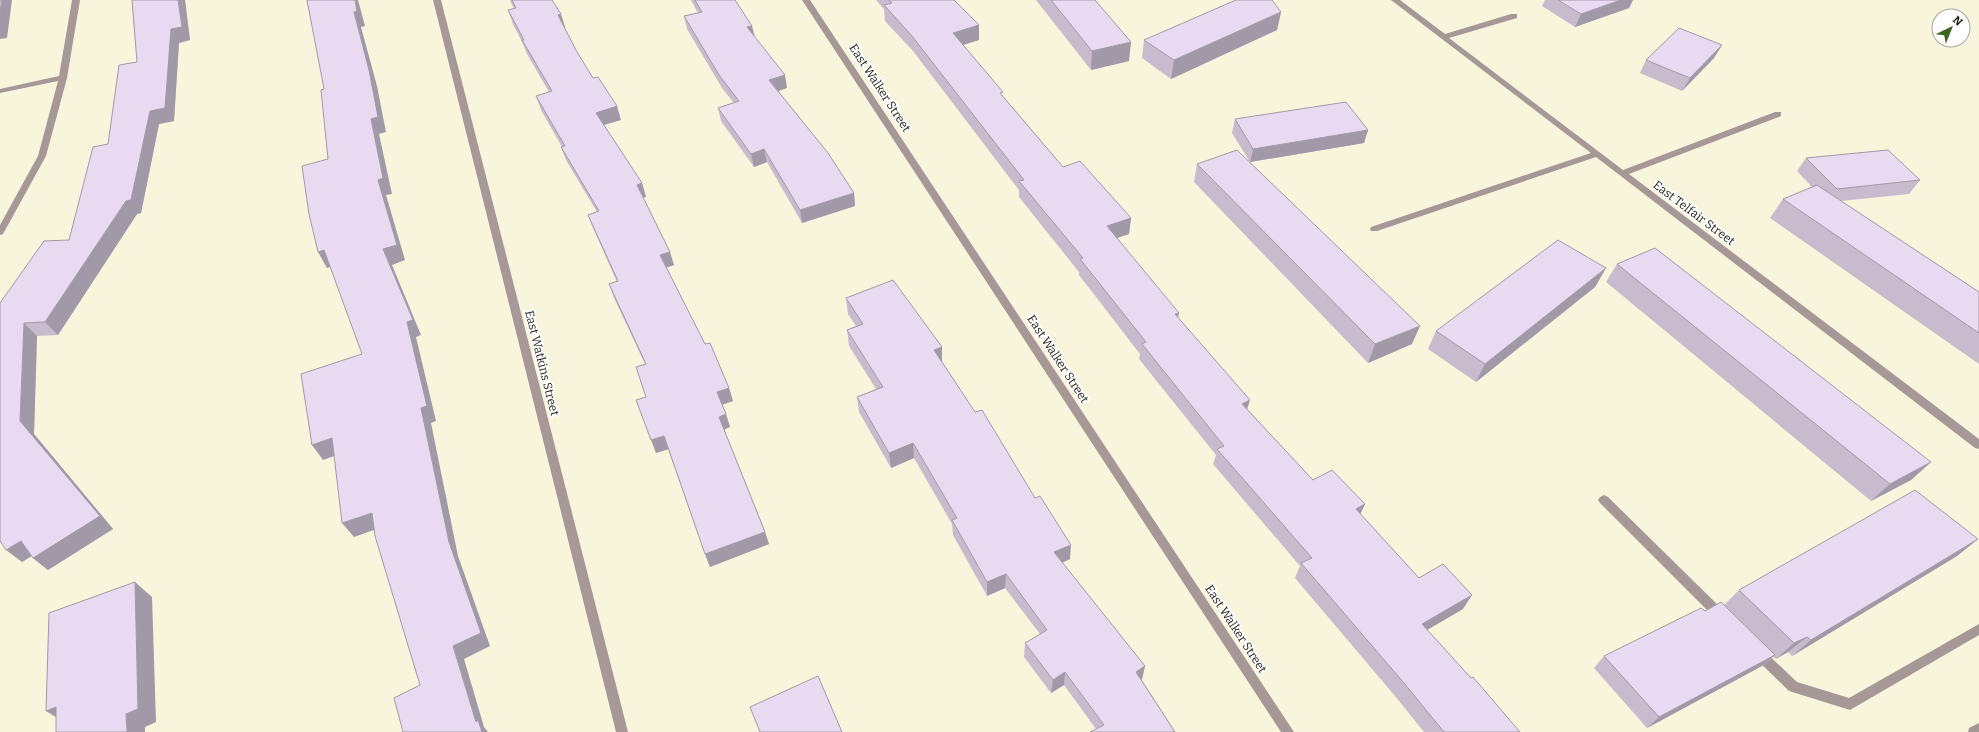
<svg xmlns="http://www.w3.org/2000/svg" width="1979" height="732" viewBox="0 0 1979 732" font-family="Bitter,serif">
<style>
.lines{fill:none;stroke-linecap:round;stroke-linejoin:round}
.minor{fill:#a59897;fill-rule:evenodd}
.wall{fill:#c8bbce}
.shaded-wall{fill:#a299a8}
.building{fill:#e8daf0;stroke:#a299a8}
.labels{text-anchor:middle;stroke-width:3.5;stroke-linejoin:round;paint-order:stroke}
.street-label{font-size:12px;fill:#201e15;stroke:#fff}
</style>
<rect width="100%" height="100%" fill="#f9f5dc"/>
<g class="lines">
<g class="minor">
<polygon points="72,0 80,0 67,78 46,156 3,234 0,235 0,225 38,156 58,81 0,93 0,89 59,76"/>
<polygon points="433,0 441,0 628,732 616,732"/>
<polygon points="802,0 810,0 1294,732 1281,732"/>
<polygon points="1391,0 1400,0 1445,34 1511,14 1517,14 1517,18 1449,38 1623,170 1775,112 1781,112 1781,116 1629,174 1979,439 1979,449 1975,448 1596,157 1377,231 1371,231 1370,229 1371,227 1591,153"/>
<polygon points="1604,495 1608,497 1725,612 1727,616 1725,620 1721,621 1717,620 1600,503 1598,500 1600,497"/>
<polygon points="1979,624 1979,635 1850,710 1789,691 1754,657 1752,653 1754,649 1758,647 1762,649 1797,682 1849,698"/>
<polygon points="1979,723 1979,732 1968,732 1969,728"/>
</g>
</g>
<g class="wall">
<polygon points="132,0 185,0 190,40 179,43 174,121 159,124 141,213 137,214 58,335 37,336 34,434 113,529 48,570 33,558 32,556 22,562 0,303 69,240 108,144 137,62"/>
<polygon points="510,0 552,0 565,27 564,28 577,52 593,78 621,120 604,125 642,183 646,197 643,198 674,265 666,268 705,344 729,388 733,401 722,405 726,414 730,427 724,429 765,532 769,544 710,567 668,449 656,453 646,397 645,364 614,298 609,284 617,282 593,228 588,215 597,212 566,160 561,147 562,147 541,110 536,96 549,92 527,54 523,44 513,24 508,10 514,9"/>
<polygon points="691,0 735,0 752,26 754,37 787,88 778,91 854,193 855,206 802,223 767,162 754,167 721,121 718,108 734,103 722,88 687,29 684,16 698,13"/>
<polygon points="876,0 954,0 979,25 979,40 963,45 1002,95 1063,167 1131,218 1129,234 1117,238 1247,409 1313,480 1365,504 1360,514 1419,578 1463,609 1427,630 1471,678 1520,732 1424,732 1395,696 1295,578 1300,566 1213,464 1216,455 1139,359 1140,354 1079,275 1079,272 1019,197 1019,190 913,51 885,21 884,9"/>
<polygon points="1036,0 1095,0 1129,61 1091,70"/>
<polygon points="1545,0 1633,0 1629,8 1575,27 1542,6"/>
<polygon points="1281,12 1277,30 1171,79 1142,58 1144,40"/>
<polygon points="1722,45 1714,58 1682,91 1640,73 1646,60"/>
<polygon points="1235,119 1368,130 1364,143 1250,162 1232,133"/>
<polygon points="1806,158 1920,180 1909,194 1841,201 1979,292 1979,364 1770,218 1783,199 1812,187 1797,171"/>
<polygon points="1197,164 1412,344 1368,363 1194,182"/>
<polygon points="1617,264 1931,462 1911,480 1871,501 1606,282"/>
<polygon points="1606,268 1595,287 1476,382 1428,349 1436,331"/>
<polygon points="846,298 942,347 942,362 1070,559 1062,563 1145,666 1142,680 1175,732 1096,729 1064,685 1051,693 1024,657 1025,643 1040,634 1005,588 987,596 953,535 952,524 914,458 891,468 859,412 857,397 876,389 849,346 847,330 856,326 848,314"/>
<polygon points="1978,539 1957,556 1792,656 1788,652 1776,659 1773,657 1762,666 1647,728 1594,668 1604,656 1705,611 1724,605 1739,590"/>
</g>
<g class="shaded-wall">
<polygon points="2,0 12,0 7,38 0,39 0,13"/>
<polygon points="178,0 185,0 190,40 179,43 174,121 159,124 141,213 137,214 58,335 45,322 150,111"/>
<polygon points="355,0 358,0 365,26 361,27 377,86 386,132 379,134 392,194 386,195 405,260 392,265 421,335 416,337 436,421 431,423 458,556 490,646 464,659 484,727 488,732 482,732 476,722 453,646 449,542 383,249 378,180 371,119 354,12"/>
<polygon points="1621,0 1633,0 1629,8 1575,27 1581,14"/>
<polygon points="1281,12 1277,30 1171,79 1174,60"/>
<polygon points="561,14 565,27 562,28 558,15"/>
<polygon points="979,25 979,40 953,48 953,33"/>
<polygon points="752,26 755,38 747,27"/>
<polygon points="1131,42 1129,61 1091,70 1092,51"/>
<polygon points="1722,45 1714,58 1682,91 1690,78"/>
<polygon points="785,75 787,88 772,93 769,80"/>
<polygon points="617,106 621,120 600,126 596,113"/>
<polygon points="1368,130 1364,143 1250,162 1253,149"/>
<polygon points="764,149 767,162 754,167 751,154"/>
<polygon points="642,183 646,197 641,198 637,185"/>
<polygon points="854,193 855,206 802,223 800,210"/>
<polygon points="1131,218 1129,234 1105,242 1107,226"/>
<polygon points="324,250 333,266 327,268 318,252"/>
<polygon points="670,252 674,265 664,268 660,255"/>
<polygon points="1606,268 1595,287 1476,382 1485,364"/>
<polygon points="1179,313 1176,328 1175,314"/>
<polygon points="24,323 37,336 34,434 113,529 48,570 33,558 20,421"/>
<polygon points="1420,326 1412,344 1368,363 1375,344"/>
<polygon points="942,347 942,363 934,350"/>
<polygon points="729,388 733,401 721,405 717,392"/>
<polygon points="1250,400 1245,416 1242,404"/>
<polygon points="726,414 730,427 723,430 719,417"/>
<polygon points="664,436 669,449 656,453 651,440"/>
<polygon points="332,438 343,453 323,460 312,445"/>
<polygon points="913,443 914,458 891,468 889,453"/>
<polygon points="1931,462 1911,480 1871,501 1890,484"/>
<polygon points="1365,504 1358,519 1356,509"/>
<polygon points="372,513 382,527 354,537 342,523"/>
<polygon points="765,532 769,544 710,567 705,554"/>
<polygon points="1978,539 1957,556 1792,656 1811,640"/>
<polygon points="21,541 36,553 22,562 6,550"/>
<polygon points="1071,545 1070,559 1053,567 1054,552"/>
<polygon points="1006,574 1005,588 987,596 987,582"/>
<polygon points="135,582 152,597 156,722 145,727 145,732 127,732 126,714"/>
<polygon points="1472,595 1463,609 1413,638 1422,624"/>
<polygon points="1807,637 1788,652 1776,659 1794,643"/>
<polygon points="1775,655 1762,666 1647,728 1659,717"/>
<polygon points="1145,666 1142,679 1133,685 1136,672"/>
<polygon points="1065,672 1064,685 1051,693 1053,680"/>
<polygon points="56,707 67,724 46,711"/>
</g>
<g class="building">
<polygon points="0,0 2,0 0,13"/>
<polygon points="132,0 178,0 182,27 171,29 165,108 150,111 131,200 126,201 45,322 24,323 20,421 100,516 33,558 21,541 6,550 0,541 0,303 44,241 69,240 93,147 108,144 119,65 137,62"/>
<polygon points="307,0 355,0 357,11 354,12 369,70 378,117 371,119 383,178 378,180 397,245 383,249 413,320 407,322 427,406 421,408 449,542 481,633 453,646 476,722 478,720 482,732 403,732 394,698 420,685 375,536 372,513 342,523 332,438 312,445 301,374 362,354 324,250 318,252 309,214 302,166 328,159 321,90 324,89"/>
<polygon points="512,0 552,0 561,14 558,15 577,52 593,78 598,77 617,106 596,113 642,183 637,185 670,252 660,255 705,344 710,343 729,388 717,392 726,414 719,417 765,532 705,554 664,436 651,440 636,400 646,397 636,367 646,364 609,284 618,281 588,215 599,211 561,147 565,146 536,96 552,91 522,40 524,40 508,10 516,8"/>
<polygon points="695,0 735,0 752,26 747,27 785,75 769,80 828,153 854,193 800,210 764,149 751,154 718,108 739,101 719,75 684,16 702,12"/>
<polygon points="889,0 954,0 979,25 953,33 1003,92 1000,93 1063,167 1080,161 1131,218 1107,226 1179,313 1175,314 1250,400 1242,404 1313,480 1332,470 1365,504 1356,509 1419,578 1443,564 1472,595 1422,624 1471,678 1473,677 1520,732 1444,732 1404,683 1301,563 1312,558 1217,449 1224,446 1142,344 1146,342 1080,259 1083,258 1019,181 1024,180 912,36 884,5 892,3"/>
<polygon points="1051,0 1095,0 1131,42 1092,51"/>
<polygon points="1236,0 1272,0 1281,12 1174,60 1144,40"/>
<polygon points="1558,0 1621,0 1581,14"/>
<polygon points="1679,28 1722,45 1690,78 1646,60"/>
<polygon points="1346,102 1368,130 1253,149 1235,119"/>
<polygon points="1237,150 1420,326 1375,344 1197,164"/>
<polygon points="1888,150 1920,180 1837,189 1806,158"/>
<polygon points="1817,185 1979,292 1979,333 1783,199"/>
<polygon points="1558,240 1606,268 1485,364 1436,331"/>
<polygon points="1655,248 1931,462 1890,484 1617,264"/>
<polygon points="893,280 942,347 934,350 975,412 982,410 1035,498 1040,496 1071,545 1054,552 1145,666 1136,672 1175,732 1090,732 1104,725 1065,672 1053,680 1025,643 1047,630 1006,574 987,582 952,520 957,518 913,443 889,453 857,397 883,387 847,330 863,324 846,298"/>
<polygon points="1915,490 1978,539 1811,640 1807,637 1794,643 1739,590"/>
<polygon points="135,582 138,709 126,714 127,732 56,732 56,707 46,711 49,613"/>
<polygon points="1721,602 1775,655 1659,717 1604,656 1701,608 1705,611"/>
<polygon points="818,676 842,732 760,732 750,707"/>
</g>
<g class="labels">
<g class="street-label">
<text transform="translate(880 88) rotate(57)" y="4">East Walker Street</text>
<text transform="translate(1694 213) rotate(37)" y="4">East Telfair Street</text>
<text transform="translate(1058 359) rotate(57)" y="4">East Walker Street</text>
<text transform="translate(542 363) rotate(76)" y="4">East Watkins Street</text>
<text transform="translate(1236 629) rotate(57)" y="4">East Walker Street</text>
</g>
</g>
<g transform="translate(1951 28) rotate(43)"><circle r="19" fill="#ffffff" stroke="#a6a5a1"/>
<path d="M0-3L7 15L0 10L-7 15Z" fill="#3d631d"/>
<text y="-6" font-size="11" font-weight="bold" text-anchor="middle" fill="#201e15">N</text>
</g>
</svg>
